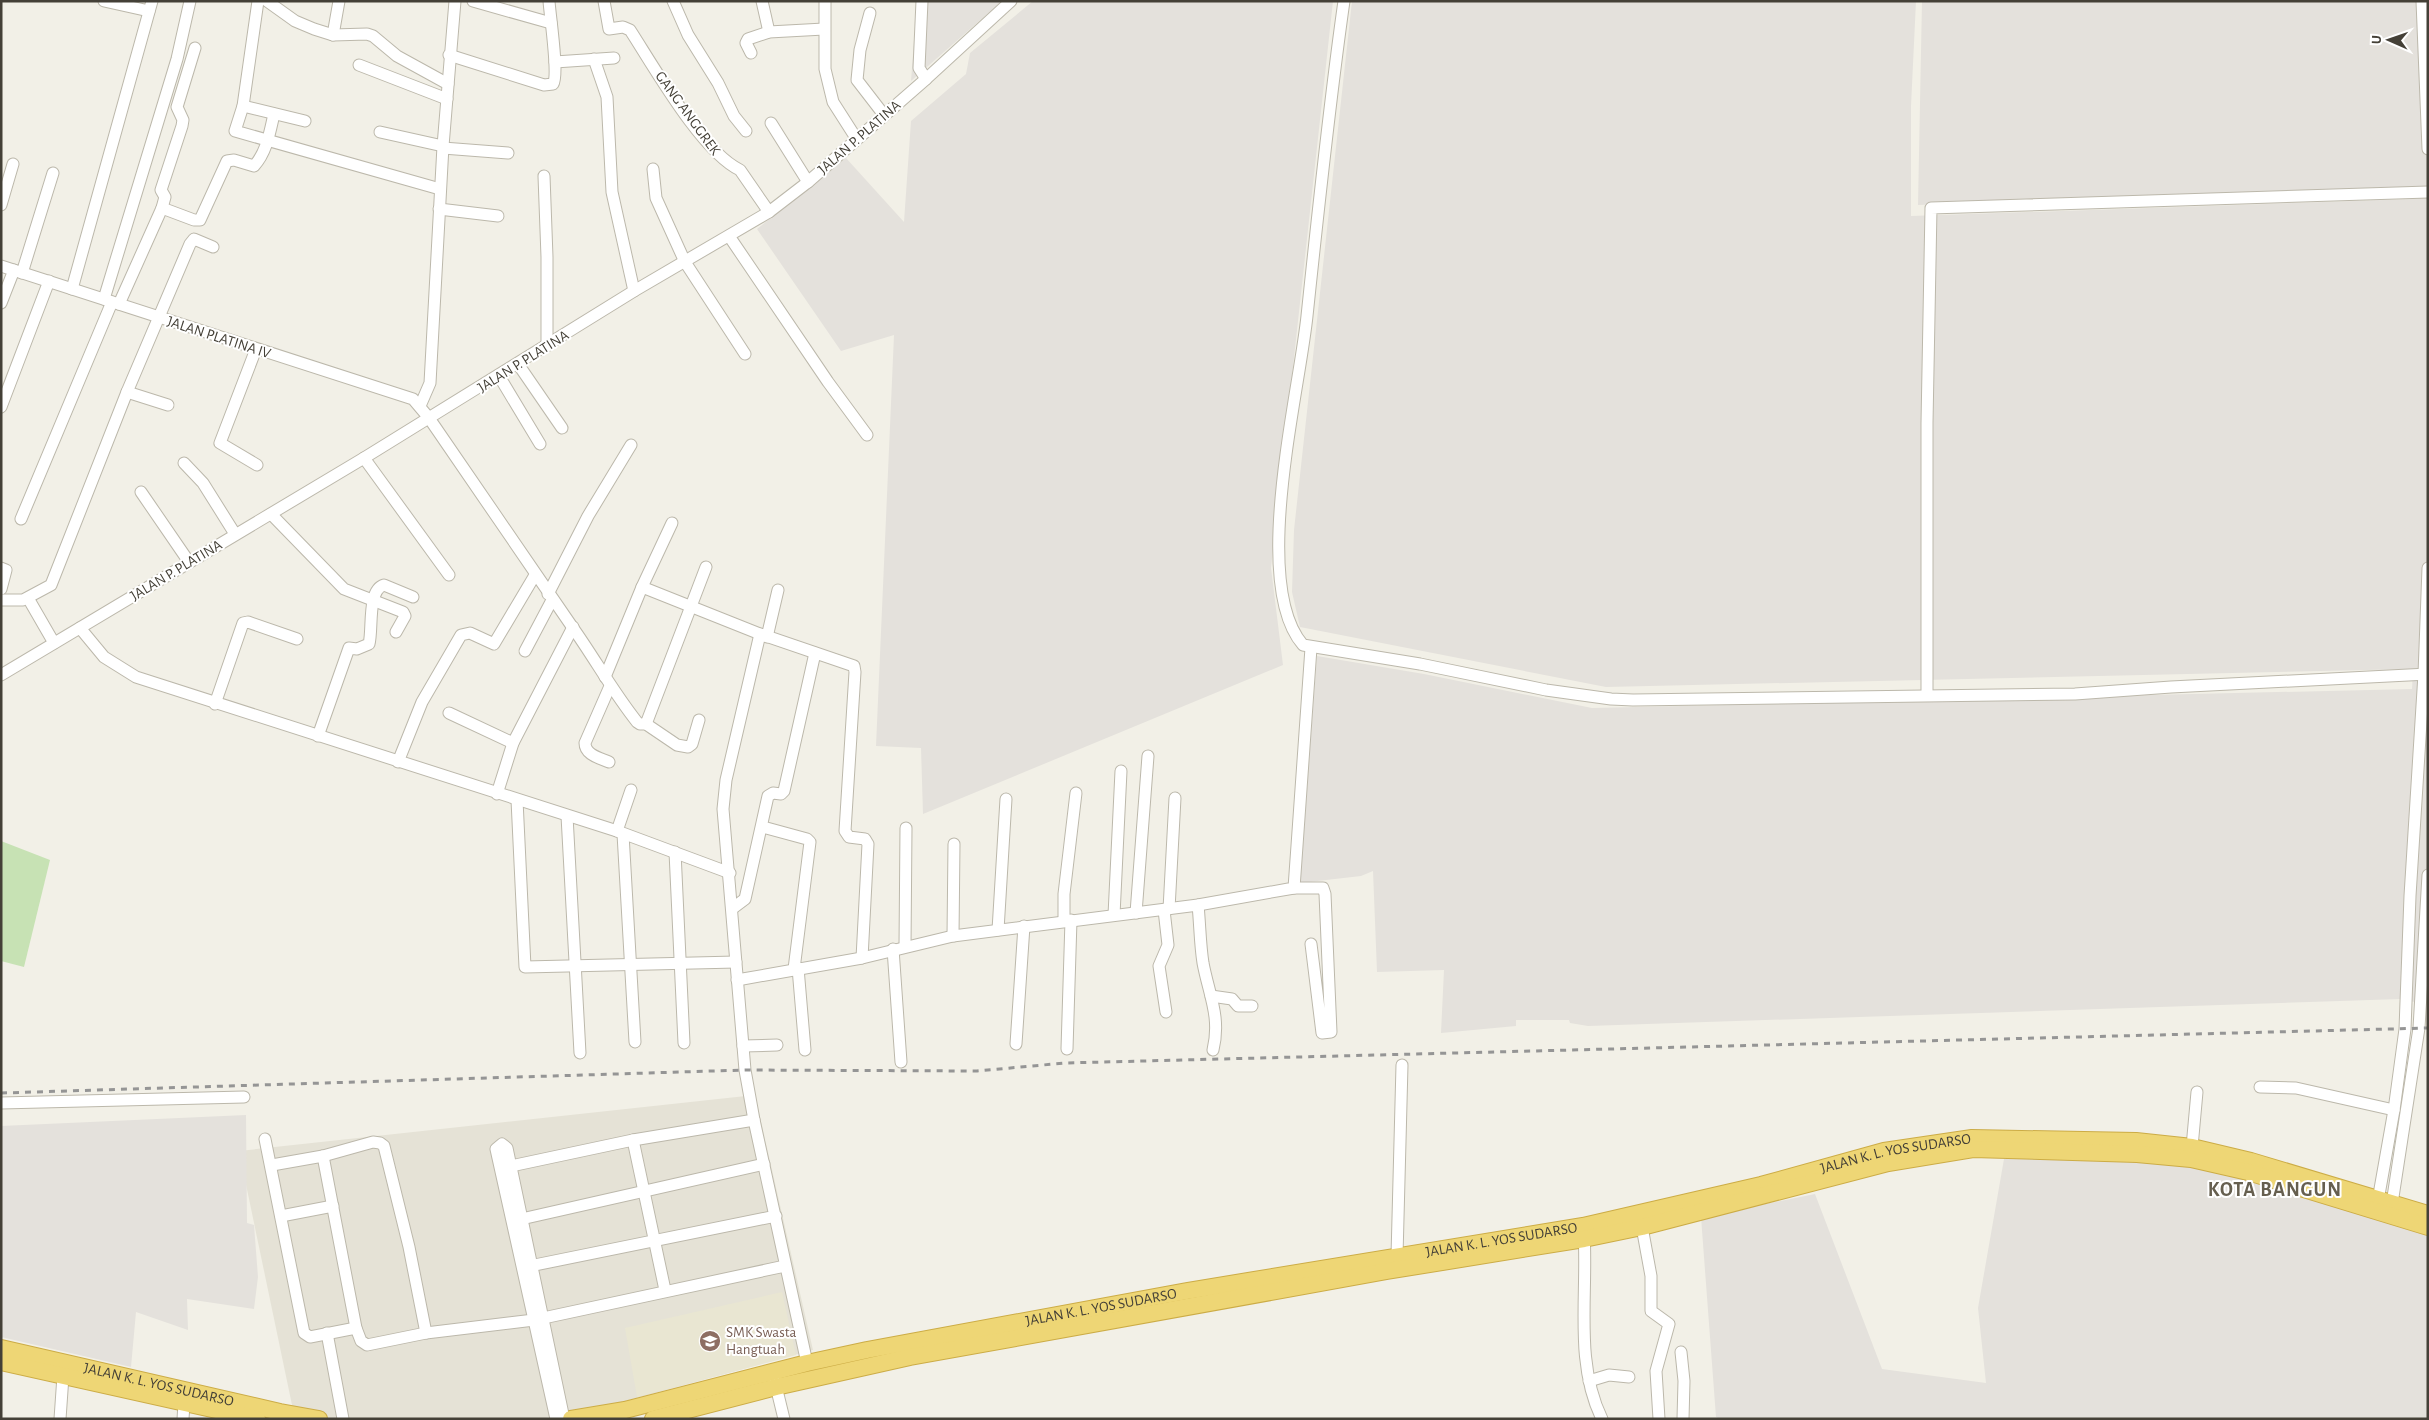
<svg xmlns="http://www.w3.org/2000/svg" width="2429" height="1420" viewBox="0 0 2429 1420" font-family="'Alegreya Sans',sans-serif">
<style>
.residential{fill:#e5e2d6}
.industrial{fill:#e4e1dc}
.education{fill:#e9e6d2}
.green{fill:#c7e2b4}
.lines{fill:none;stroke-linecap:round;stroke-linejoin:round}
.minor-casing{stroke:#bcb8ab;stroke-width:13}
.highway-casing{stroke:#ccac46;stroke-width:18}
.minor{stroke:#fff;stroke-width:11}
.highway{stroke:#eed675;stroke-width:16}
.rail{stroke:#959595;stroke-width:3;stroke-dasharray:6 6;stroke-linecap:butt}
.labels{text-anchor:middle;stroke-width:4;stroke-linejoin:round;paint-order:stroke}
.street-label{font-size:15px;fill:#444037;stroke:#fff}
.education-label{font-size:15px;fill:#785e54;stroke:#fff;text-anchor:start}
.district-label{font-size:20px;font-weight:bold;letter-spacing:1px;fill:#665f4f;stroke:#fff}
</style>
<rect width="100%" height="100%" fill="#f2f0e7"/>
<polygon class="residential" points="755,1095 813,1350 570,1416 533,1419 337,1419 297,1416 292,1405 239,1151"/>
<g class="industrial">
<polygon points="917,1 1002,1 911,81"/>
<polygon points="1033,1 1333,1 1271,568 1283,665 923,814 921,748 876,746 894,335 841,351 757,229 846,158 904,222 911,121 966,74 970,53"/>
<polygon points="1352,1 1916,1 1911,106 1911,216 2413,199 2412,187 1918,205 1922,1 2428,1 2428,1005 2401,999 1588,1026 1570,1023 1569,1020 1516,1020 1516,1026 1441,1033 1444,970 1377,972 1373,871 1361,876 1300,883 1317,656 1424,674 1592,708 2412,689 2413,669 1606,687 1300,627 1292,592 1294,530"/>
<polygon points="246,1115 247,1223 254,1225 258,1277 254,1309 187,1299 188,1330 136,1312 131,1367 1,1337 1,1126"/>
<polygon points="2100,1157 2191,1159 2428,1233 2428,1419 1720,1419 1716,1417 1701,1217 1815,1194 1882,1369 1986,1383 1978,1308 2004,1159"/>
</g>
<polygon class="education" points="782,1292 796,1355 637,1397 625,1328"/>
<polygon class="green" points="1,841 50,860 24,967 1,961"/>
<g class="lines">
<g class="minor-casing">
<g id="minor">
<polyline points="104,1 149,11"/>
<polyline points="258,1 243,106 235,131 440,189"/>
<polyline points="267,1 295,21 314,29 333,35 367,34 373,36 397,56 448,84"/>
<polyline points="473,1 551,23"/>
<path d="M604 1 609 29 623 27 630 30C654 67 702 152 740 170L769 212"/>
<polyline points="673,1 688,35 718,83 734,116 746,131"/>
<polyline points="762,1 769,32"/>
<polyline points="825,1 825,69 833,102 856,138"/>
<polyline points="922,1 919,68 926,79"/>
<path d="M1344 1C1329 106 1318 211 1307 316 1299 394 1250 584 1303 645L1420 664 1546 690 1611 699 1633 700 2075 694 2171 687 2428 674"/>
<polyline points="2422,1 2428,149"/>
<polyline points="870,13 860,50 857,80 884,115"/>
<polyline points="333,35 339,1"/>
<polyline points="751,53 746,43 748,39 769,32 824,29"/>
<path d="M449 55 544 85 553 84C559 75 550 16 549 1"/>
<polyline points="594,59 607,97 612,192 634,291"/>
<polyline points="555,62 614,58"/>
<polyline points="359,65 447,99"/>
<polyline points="243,106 305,121"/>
<polyline points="771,123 808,182"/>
<polyline points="380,132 443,146"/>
<polyline points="443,148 508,153"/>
<polyline points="653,169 656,198 685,262 745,354"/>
<polyline points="544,176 547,257 547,346"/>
<polyline points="1,205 13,164"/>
<path d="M162 208 194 220H200L227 161 234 160 254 166C267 152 270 131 274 114"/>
<polyline points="439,209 498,216"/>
<polyline points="729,236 828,382 867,435"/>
<path d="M1 266 413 399 429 418C477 488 525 558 573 628 595 659 613 692 637 722L640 724H646L677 745 688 747 692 744 699 720"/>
<polyline points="22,273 53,173"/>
<polyline points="72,289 152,1"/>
<polyline points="104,299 177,59 190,1"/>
<polyline points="1,303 14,270"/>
<polyline points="119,304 162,208 165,197 161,190 182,126 183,120 177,107 195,48"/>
<polyline points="256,349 220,443 257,465"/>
<polyline points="518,364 562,428"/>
<polyline points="499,376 540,444"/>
<polyline points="127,392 168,405"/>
<polyline points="420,406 430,383 443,146 455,1"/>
<polyline points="1,407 49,281"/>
<polyline points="364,458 449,575"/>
<polyline points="184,463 203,483 235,534"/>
<polyline points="141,492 189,562"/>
<polyline points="271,514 344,589 403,612 405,616 396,632"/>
<polyline points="21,519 112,302"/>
<polyline points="1,568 6,570 1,589"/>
<polyline points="642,587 760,634 854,666 855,672 845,831 849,837 865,839 868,844 862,958"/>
<polyline points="548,594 588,516 631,445"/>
<polyline points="28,598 54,643"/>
<polyline points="1,600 23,600 51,585 127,392 190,244 194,239 213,247"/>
<polyline points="80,628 104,657 136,677 617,831 730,873"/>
<polyline points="760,634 726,780 723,809 745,1070 754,1120 807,1363"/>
<polyline points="767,637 778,590"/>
<polyline points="525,651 552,600"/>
<polyline points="1,675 364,458 634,291 769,212 808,182 926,79 1011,1"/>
<polyline points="605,677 642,587 672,523"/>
<polyline points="1927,695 1927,423 1931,208 2428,192"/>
<polyline points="215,704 243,623 248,622 297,639"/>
<polyline points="449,713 513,743"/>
<polyline points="646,724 706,567"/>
<path d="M318 736 349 648 357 649 369 644C373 630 367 590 384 585L413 597"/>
<polyline points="398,762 422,702 461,635 470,633 494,644 535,575"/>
<path d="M609 762C600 758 585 755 585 743L610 686"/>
<polyline points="497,794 513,743 573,627"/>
<polyline points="517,800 525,967 736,962"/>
<polyline points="567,816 580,1053"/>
<polyline points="763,827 807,839 810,842 794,969"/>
<polyline points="617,831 631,790"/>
<polyline points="623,834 635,1042"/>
<polyline points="675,852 684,1043"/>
<polyline points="1294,888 1323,888 1325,894 1331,1032 1322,1033 1311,944"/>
<path d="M1198 905C1200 925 1200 944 1203 963 1209 995 1221 1017 1213 1050"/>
<polyline points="733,908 745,899 768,796 773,793 781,794 784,791 815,653"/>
<polyline points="1169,909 1175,798"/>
<polyline points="1164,910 1168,945 1159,966 1166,1012"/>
<polyline points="1136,913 1148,756"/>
<polyline points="1114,915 1121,771"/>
<polyline points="1064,921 1064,894 1076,793"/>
<polyline points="998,930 1006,799"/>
<polyline points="953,936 954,844"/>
<polyline points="905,946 906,828"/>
<polyline points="893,949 901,1062"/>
<polyline points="798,968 805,1050"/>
<polyline points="737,980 862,958 953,936 1198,905 1294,888 1311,648"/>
<polyline points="1211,996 1232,999 1238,1006 1252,1006"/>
<polyline points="1016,1044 1024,926"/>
<polyline points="743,1046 777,1045"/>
<polyline points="1067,1049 1071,920"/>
<polyline points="2260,1087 2296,1088 2394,1110"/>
<polyline points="1,1103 244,1097"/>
<polyline points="265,1139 304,1333 310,1337 356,1328"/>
<polyline points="633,1140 665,1290"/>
<polyline points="2192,1147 2197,1092"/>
<polyline points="323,1156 356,1328 361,1341 367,1345 426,1333 534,1320 785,1266"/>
<polyline points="272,1165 323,1156 373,1142 380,1143 384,1146 409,1247 426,1333"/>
<polyline points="511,1166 633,1140 754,1120"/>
<polyline points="2377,1206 2394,1110 2405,1029 2410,896 2424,674 2428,568"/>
<polyline points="2391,1210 2419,1028 2428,875"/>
<polyline points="281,1216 333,1206"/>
<polyline points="517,1220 764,1164"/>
<polyline points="1642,1227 1651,1276 1651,1311 1669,1324 1656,1371 1659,1419"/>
<path d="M1584 1233C1588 1295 1574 1362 1602 1419"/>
<polyline points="1397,1256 1402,1065"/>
<polyline points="525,1267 776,1216"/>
<polyline points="327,1333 343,1419"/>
<polyline points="1681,1352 1684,1381 1683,1419"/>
<polyline points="1589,1381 1609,1375 1629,1377"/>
<polyline points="775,1382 784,1419"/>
<polyline points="60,1419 63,1376"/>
<polyline points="183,1419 184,1404"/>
<polyline points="556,1419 496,1149 502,1144 507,1148 564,1419"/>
</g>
</g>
<g class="highway-casing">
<g id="highway">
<path id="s1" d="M1 1348 280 1412 319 1419"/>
<polyline points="1,1362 257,1419"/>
<path id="s2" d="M571 1419 625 1410 807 1363 867 1350 1187 1291 1583 1226 1761 1185 1884 1151 1972 1138 2136 1141 2192 1147 2251 1161 2428 1214"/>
<polyline points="653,1419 776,1387 910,1357 1387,1271 1584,1239 1642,1227 1888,1163 1973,1149 2137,1154 2191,1159 2248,1172 2428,1227"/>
</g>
</g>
<use href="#minor" class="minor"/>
<use href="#highway" class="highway"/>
<polyline class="rail" points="1,1093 745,1070 977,1071 1065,1063 2428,1028"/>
</g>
<defs>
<g id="school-disc" transform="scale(1.125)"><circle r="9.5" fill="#8d6e63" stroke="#fff"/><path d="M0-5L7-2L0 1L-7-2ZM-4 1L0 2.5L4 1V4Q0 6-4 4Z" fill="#fff"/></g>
</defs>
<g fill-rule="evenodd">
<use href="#school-disc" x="710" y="1341"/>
</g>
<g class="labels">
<g class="street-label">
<text transform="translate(688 113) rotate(54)" y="5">GANG ANGGREK</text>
<text transform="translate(859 137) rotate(-41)" y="5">JALAN P. PLATINA</text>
<text transform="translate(219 337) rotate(18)" y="5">JALAN PLATINA IV</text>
<text transform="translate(523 361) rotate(-32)" y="5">JALAN P. PLATINA</text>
<text transform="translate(176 570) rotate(-31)" y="5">JALAN P. PLATINA</text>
<text dy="5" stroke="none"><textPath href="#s2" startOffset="1352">JALAN K. L. YOS SUDARSO</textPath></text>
<text dy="5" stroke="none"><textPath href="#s2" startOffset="948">JALAN K. L. YOS SUDARSO</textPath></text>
<text dy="5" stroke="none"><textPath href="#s2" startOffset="542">JALAN K. L. YOS SUDARSO</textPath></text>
<text dy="5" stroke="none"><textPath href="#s1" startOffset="162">JALAN K. L. YOS SUDARSO</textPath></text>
</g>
<g class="education-label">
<text x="726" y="1337">SMK Swasta<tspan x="726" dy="17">Hangtuah</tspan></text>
</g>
<g class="district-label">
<text x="2275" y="1196">KOTA BANGUN</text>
</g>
</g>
<rect width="2429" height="1420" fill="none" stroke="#444037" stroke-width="5"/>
<g transform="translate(2389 40) rotate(272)" stroke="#ffffff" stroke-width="4" paint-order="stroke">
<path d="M0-4L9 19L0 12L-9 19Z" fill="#444037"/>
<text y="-8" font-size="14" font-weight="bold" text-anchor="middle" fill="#444037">U</text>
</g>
</svg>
